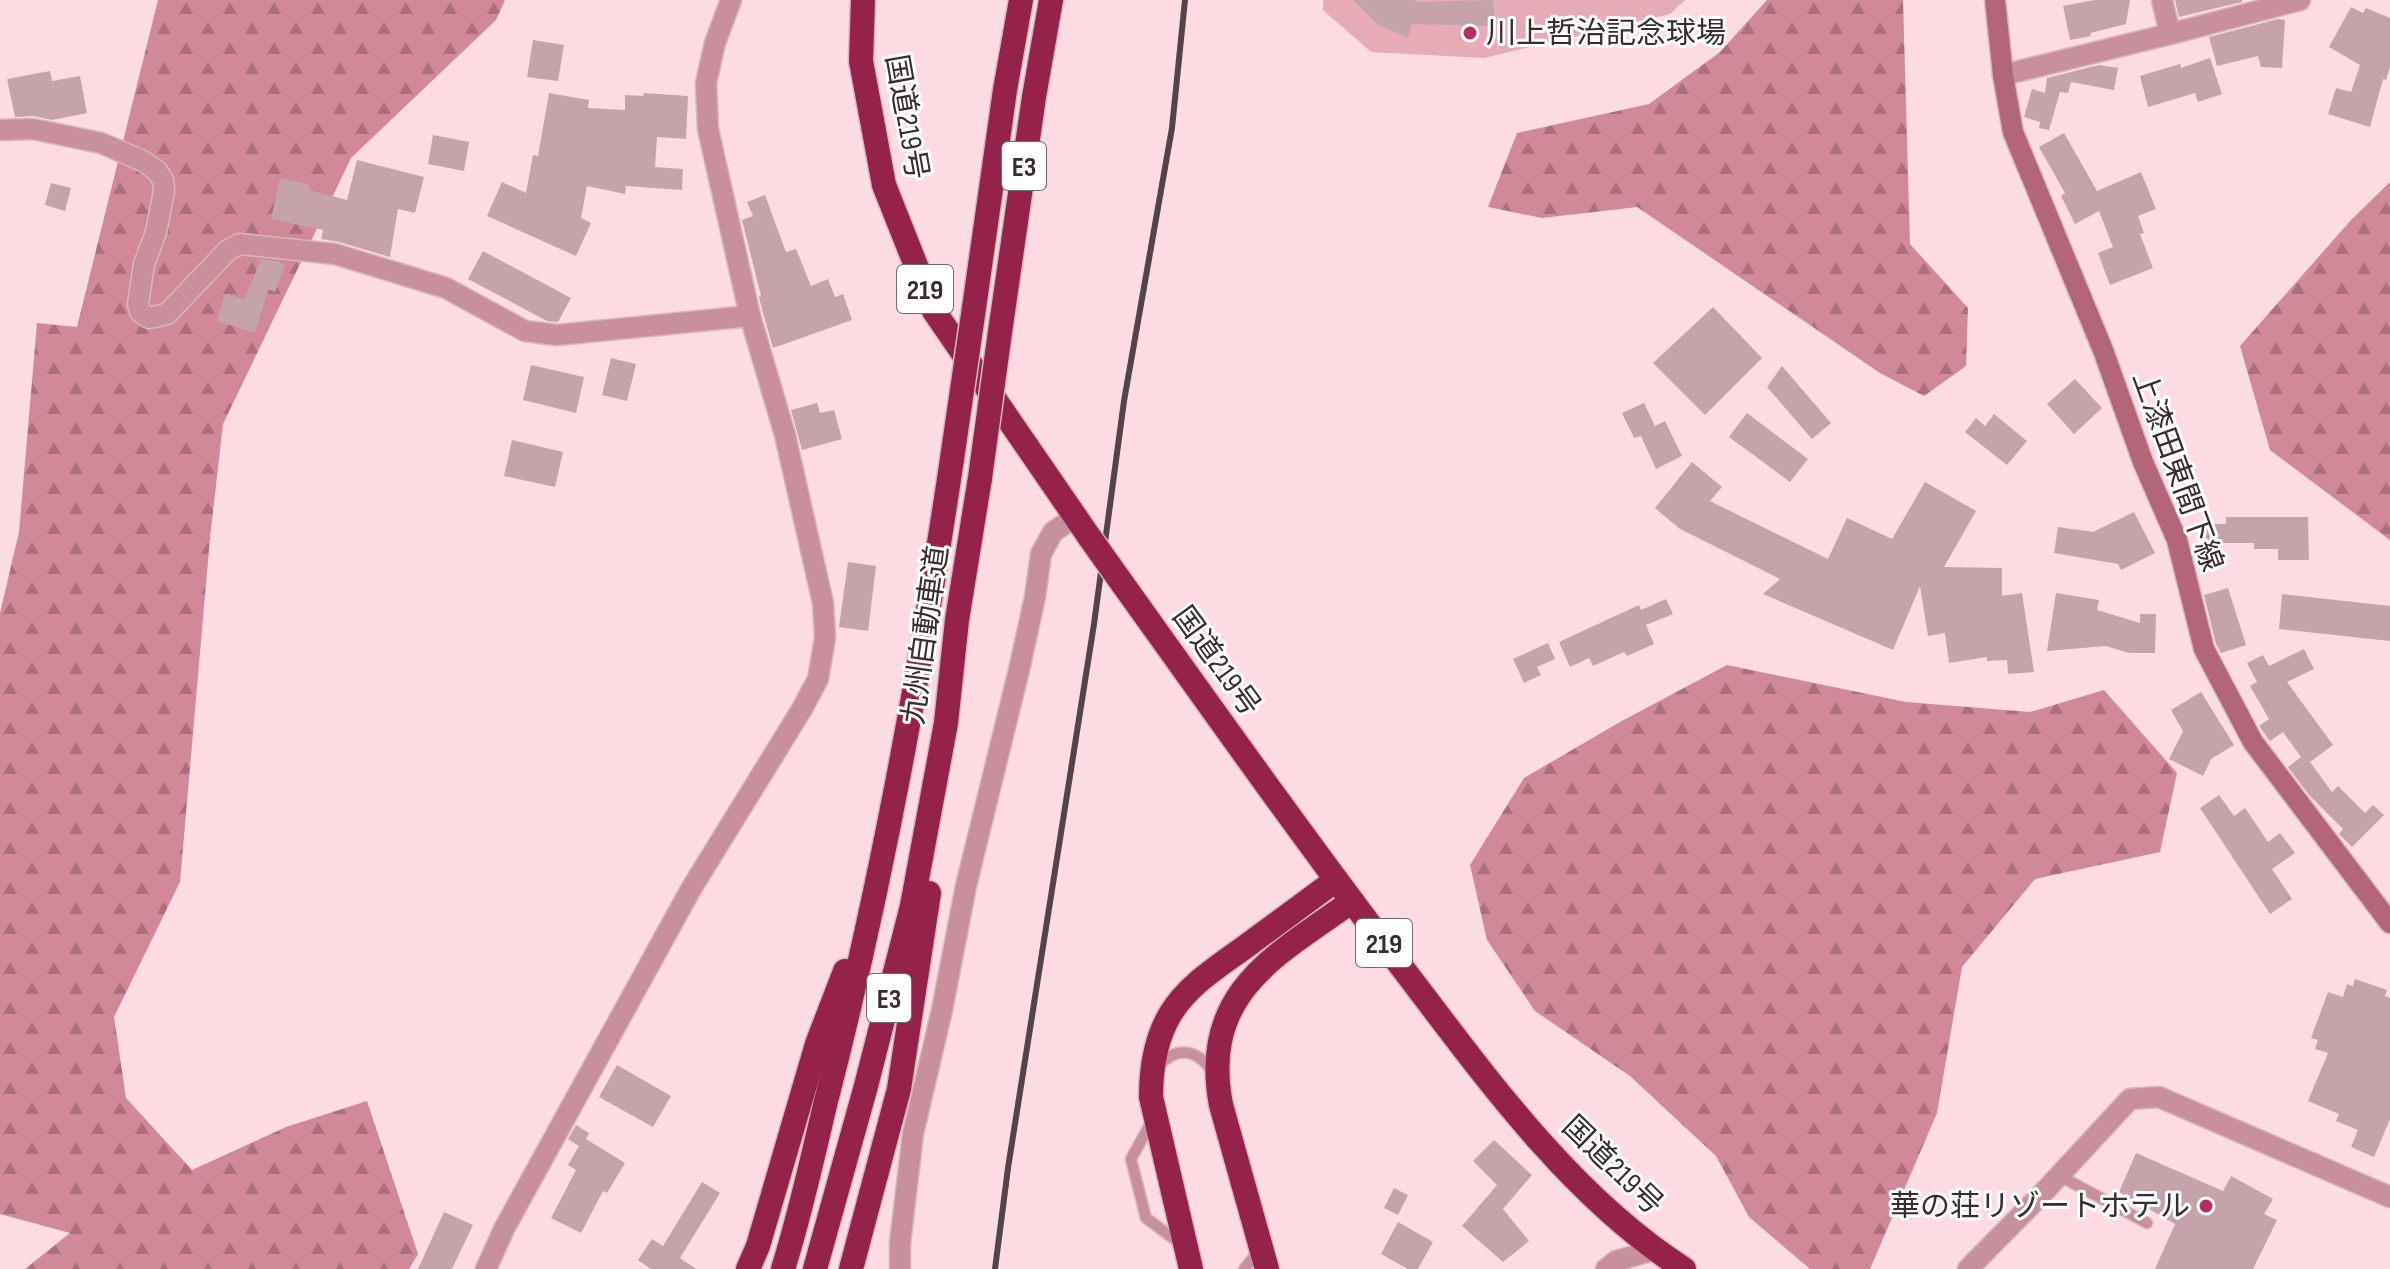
<svg xmlns="http://www.w3.org/2000/svg" width="2390" height="1269" viewBox="0 0 2390 1269" font-family="'Sofia Sans Condensed','Noto Sans JP',sans-serif">
<style>
.grass{fill:#e7aab7}
.forest{fill:url(#forest-firs)}
.building{fill:#c4a4aa}
.lines{fill:none;stroke-linecap:round;stroke-linejoin:round}
.lane-casing{stroke:#d6b8be;stroke-width:13}
.street-casing{stroke:#d6b8be;stroke-width:23}
.secondary-casing{stroke:#d6b8be;stroke-width:23}
.highway-casing{stroke:#d6b8be;stroke-width:27}
.lane{stroke:#c7909c;stroke-width:10}
.street{stroke:#c7909c;stroke-width:20}
.secondary{stroke:#b36579;stroke-width:20}
.highway{stroke:#94224b;stroke-width:24}
.rail{stroke:#534447;stroke-width:6}
.highway-bridge-casing{stroke:#d6b8be;stroke-width:27;stroke-linecap:butt}
.highway-bridge{stroke:#94224b;stroke-width:24}
.poi-dot{fill:#b92c5f;stroke:#fff;stroke-width:3}
.labels{text-anchor:middle;stroke-width:6;stroke-linejoin:round;paint-order:stroke}
.shield{fill:#fff;stroke:#746b6d;stroke-width:2}
.shield-label{font-size:28px;font-weight:bold;fill:#392c2f}
.poi-label{font-size:30px;fill:#392c2f;stroke:#fff;text-anchor:start}
.street-label{font-size:30px;fill:#392c2f;stroke:#fff}
</style>
<defs>
<pattern id="forest-firs" width="22" height="20" patternUnits="userSpaceOnUse" patternTransform="scale(2)"><rect width="22" height="20" fill="#d18899"/><path d="M5 1l3.5 6h-7zM16 11l3.5 6h-7z" fill="#ab6f7d"/></pattern>
</defs>
<rect width="100%" height="100%" fill="#fddbe2"/>
<polygon class="grass" points="1323,0 1685,0 1670,14 1484,58 1371,52 1323,10"/>
<g class="forest">
<polygon points="158,0 505,0 496,20 351,158 223,424 210,538 180,882 114,1017 126,1098 192,1170 286,1127 367,1101 418,1254 409,1269 25,1269 70,1233 0,1214 0,613 19,532 37,323 77,327"/>
<polygon points="1767,0 1903,0 1910,244 1968,308 1966,366 1924,396 1880,373 1637,207 1542,218 1488,207 1517,133 1649,104 1720,52"/>
<polygon points="2390,182 2390,540 2270,450 2240,346 2351,220"/>
<polygon points="1727,665 1906,702 2030,712 2104,690 2177,773 2160,852 2035,879 1962,967 1937,1113 1870,1269 1810,1269 1749,1217 1716,1156 1630,1076 1535,1011 1487,940 1470,865 1524,778 1620,722"/>
</g>
<g class="building">
<polygon points="1353,0 1413,0 1419,2 1493,0 1495,26 1412,24 1408,38 1377,24"/>
<polygon points="2094,0 2130,0 2126,24 2090,33 2091,36 2070,40 2063,6"/>
<polygon points="2175,0 2242,0 2242,2 2179,17"/>
<polygon points="2351,7 2363,13 2366,8 2390,18 2390,67 2386,80 2383,79 2370,127 2328,114 2336,88 2351,92 2360,65 2329,47"/>
<polygon points="2278,19 2285,20 2282,68 2261,67 2258,56 2217,66 2209,37"/>
<polygon points="533,40 564,45 558,81 527,77"/>
<polygon points="2210,58 2222,94 2198,102 2195,93 2148,107 2140,76 2180,64 2181,68"/>
<polygon points="2099,65 2118,68 2114,90 2071,82 2068,93 2060,92 2049,130 2039,128 2040,122 2024,117 2032,89 2045,93 2047,78"/>
<polygon points="50,71 52,81 80,76 87,113 52,120 33,116 15,117 7,79"/>
<polygon points="549,93 589,100 588,108 625,110 625,95 643,96 644,93 688,96 686,139 657,137 655,167 683,169 682,190 626,186 625,194 587,186 581,218 591,223 576,256 487,216 502,182 526,193 533,155 538,156"/>
<polygon points="2064,133 2097,191 2141,172 2156,209 2138,216 2144,233 2140,234 2153,268 2110,285 2098,253 2113,247 2099,211 2075,224 2061,196 2065,193 2039,147"/>
<polygon points="433,135 469,142 464,171 428,164"/>
<polygon points="357,160 424,177 415,213 398,209 390,257 339,242 321,239 323,230 271,219 280,178 310,185 309,190 347,200"/>
<polygon points="51,183 71,188 65,211 45,205"/>
<polygon points="765,195 786,252 796,249 811,286 828,279 835,297 843,294 852,320 773,348 763,313 759,297 761,296 742,220 753,216 747,202"/>
<polygon points="483,251 571,298 558,322 547,321 468,279"/>
<polygon points="261,259 276,261 285,265 275,292 268,289 255,333 217,321 225,294 244,300"/>
<polygon points="1713,307 1762,358 1705,415 1653,363"/>
<polygon points="611,358 636,364 627,401 602,395"/>
<polygon points="531,365 584,377 576,413 523,400"/>
<polygon points="1782,366 1831,423 1812,439 1767,387"/>
<polygon points="2075,379 2102,408 2074,434 2047,404"/>
<polygon points="817,403 820,413 834,410 842,439 802,450 791,410"/>
<polygon points="1644,403 1655,426 1665,421 1682,456 1656,469 1641,436 1634,438 1622,413"/>
<polygon points="1747,413 1808,459 1790,482 1729,437"/>
<polygon points="1994,414 2027,441 2007,465 1965,432 1976,418 1985,426"/>
<polygon points="512,440 563,452 555,487 504,476"/>
<polygon points="1692,462 1722,487 1710,501 1828,559 1847,518 1892,539 1925,482 1976,511 1944,567 2002,568 2002,596 2022,593 2034,672 2008,674 2007,660 1987,661 1987,657 1949,663 1945,633 1928,636 1920,586 1893,650 1763,594 1780,579 1680,529 1655,508"/>
<polygon points="2134,512 2155,553 2121,570 2118,564 2054,553 2058,527 2093,532"/>
<polygon points="2226,517 2308,517 2309,560 2278,560 2278,549 2254,549 2254,543 2201,543 2201,524 2226,524"/>
<polygon points="848,562 876,566 868,631 839,627"/>
<polygon points="2228,588 2246,645 2221,653 2216,644 2204,595"/>
<polygon points="2056,593 2099,600 2097,610 2140,623 2140,614 2156,614 2155,653 2129,653 2106,646 2047,651"/>
<polygon points="2282,594 2390,606 2390,641 2279,629"/>
<polygon points="1666,599 1673,614 1646,625 1654,644 1627,656 1624,652 1593,666 1589,658 1570,667 1559,642 1639,605 1641,610"/>
<polygon points="1548,643 1555,659 1537,667 1541,675 1524,683 1513,659"/>
<polygon points="2304,649 2314,669 2287,682 2333,745 2310,762 2332,792 2338,786 2365,813 2373,805 2384,815 2352,847 2339,834 2343,829 2309,795 2288,767 2301,757 2283,732 2270,741 2259,726 2269,719 2250,686 2257,682 2247,663 2263,655 2269,666"/>
<polygon points="2201,692 2234,745 2211,759 2203,776 2169,759 2183,731 2171,710"/>
<polygon points="2219,795 2234,816 2245,808 2268,842 2280,833 2295,853 2272,869 2292,899 2270,914 2200,808"/>
<polygon points="2355,979 2387,990 2385,996 2390,998 2390,1119 2374,1157 2351,1147 2358,1130 2336,1121 2339,1114 2308,1101 2328,1053 2315,1049 2318,1040 2311,1038 2328,992 2343,997 2347,984 2353,986"/>
<polygon points="617,1065 671,1096 653,1127 599,1097"/>
<polygon points="576,1125 589,1133 586,1139 625,1163 607,1193 603,1191 581,1233 551,1218 576,1170 568,1165 579,1146 568,1139"/>
<polygon points="1494,1140 1532,1175 1503,1209 1529,1241 1503,1262 1462,1226 1497,1185 1473,1161"/>
<polygon points="2136,1153 2223,1191 2231,1176 2273,1199 2264,1214 2277,1220 2253,1269 2155,1269 2175,1224 2119,1192"/>
<polygon points="702,1182 720,1193 680,1258 696,1269 651,1269 638,1260 652,1239 663,1246"/>
<polygon points="1394,1188 1408,1195 1398,1215 1384,1208"/>
<polygon points="444,1212 473,1225 452,1269 418,1269"/>
<polygon points="1398,1222 1433,1242 1418,1269 1408,1269 1381,1254"/>
</g>
<g class="lines">
<g class="lane-casing">
<g id="lane">
<path d="M1158 1067C1176 1046 1197 1048 1212 1072"/>
<polyline points="1152,1121 1131,1159 1146,1218 1181,1244"/>
<polyline points="2058,1175 2147,1223"/>
<polyline points="1244,1269 1254,1257 1256,1249"/>
</g>
</g>
<g class="street-casing">
<g id="street">
<polyline points="2162,0 2170,34 2300,0"/>
<polyline points="2003,75 2170,34"/>
<polyline points="0,130 33,129 101,143 143,161 157,171 163,180 164,191 156,232 144,264 138,304 140,312 149,318 167,314 228,250 240,244 335,254 446,288 525,331 557,335 750,316"/>
<polyline points="486,1269 504,1229 691,889 802,709 818,679 825,638 823,603 785,435 750,316 708,129 706,83 715,43 731,0"/>
<polyline points="900,1269 900,1243 913,1134 942,1010 966,886 1019,670 1035,597 1041,554 1053,532 1075,517"/>
<polyline points="1606,1269 1616,1261 1654,1250"/>
<polyline points="1968,1269 2042,1194 2130,1099 2159,1097 2390,1197"/>
</g>
</g>
<g class="secondary-casing">
<polyline id="secondary" points="1995,0 2003,75 2013,132 2103,350 2143,462 2177,540 2204,649 2253,742 2390,923"/>
</g>
<g class="highway-casing">
<g id="highway">
<polyline points="863,0 861,61 884,185 934,311 1090,538"/>
<polyline points="974,308 1005,90 1021,0"/>
<polyline points="1000,332 1034,97 1051,0"/>
<path d="M1122 583C1215 713 1307 843 1404 970 1484 1075 1571 1197 1684 1269"/>
<polyline points="748,1269 758,1246 817,1044 845,971"/>
<path d="M783 1269C800 1215 812 1160 825 1105 880 893 920 675 952 459"/>
<polyline points="815,1269 866,1086 912,906 946,723 957,620 980,478"/>
<polyline points="851,1269 899,1089 929,893"/>
<path d="M1191 1269 1151 1097C1151 1068 1155 1039 1171 1013 1188 985 1219 966 1245 947 1275 925 1305 903 1336 880"/>
<path d="M1267 1269 1221 1105C1200 994 1273 957 1351 902"/>
</g>
</g>
<use href="#lane" class="lane"/>
<use href="#street" class="street"/>
<use href="#secondary" class="secondary"/>
<use href="#highway" class="highway"/>
<polyline class="rail" points="995,1269 1008,1168 1094,624 1124,401 1172,128 1185,0"/>
<g class="highway-bridge-casing">
<g id="highway-bridge">
<polyline points="952,459 974,308"/>
<polyline points="980,478 1000,332"/>
<polyline points="1090,538 1122,583"/>
</g>
</g>
<use href="#highway-bridge" class="highway-bridge"/>
</g>
<g class="poi-dot">
<circle cx="1470" cy="33" r="8"/>
<circle cx="2206" cy="1206" r="8"/>
</g>
<g class="labels">
<g class="shield">
<rect x="1002" y="142" width="44" height="48" rx="6"/>
<rect x="897" y="265" width="56" height="48" rx="6"/>
<rect x="1356" y="919" width="56" height="48" rx="6"/>
<rect x="867" y="974" width="44" height="48" rx="6"/>
</g>
<g class="shield-label">
<text x="1024" y="176">E3</text>
<text x="925" y="299">219</text>
<text x="1384" y="953">219</text>
<text x="889" y="1008">E3</text>
</g>
<g class="poi-label">
<text x="1486" y="43">川上哲治記念球場</text>
<text x="2190" y="1216" text-anchor="end">華の荘リゾートホテル</text>
</g>
<g class="street-label">
<text transform="translate(907 117) rotate(80)" y="10">国道219号</text>
<text transform="translate(2178 471) rotate(70)" y="10">上漆田東間下線</text>
<text transform="translate(925 635) rotate(-82)" y="10">九州自動車道</text>
<text transform="translate(1217 661) rotate(54)" y="10">国道219号</text>
<text transform="translate(1613 1165) rotate(44)" y="10">国道219号</text>
</g>
</g>
</svg>
